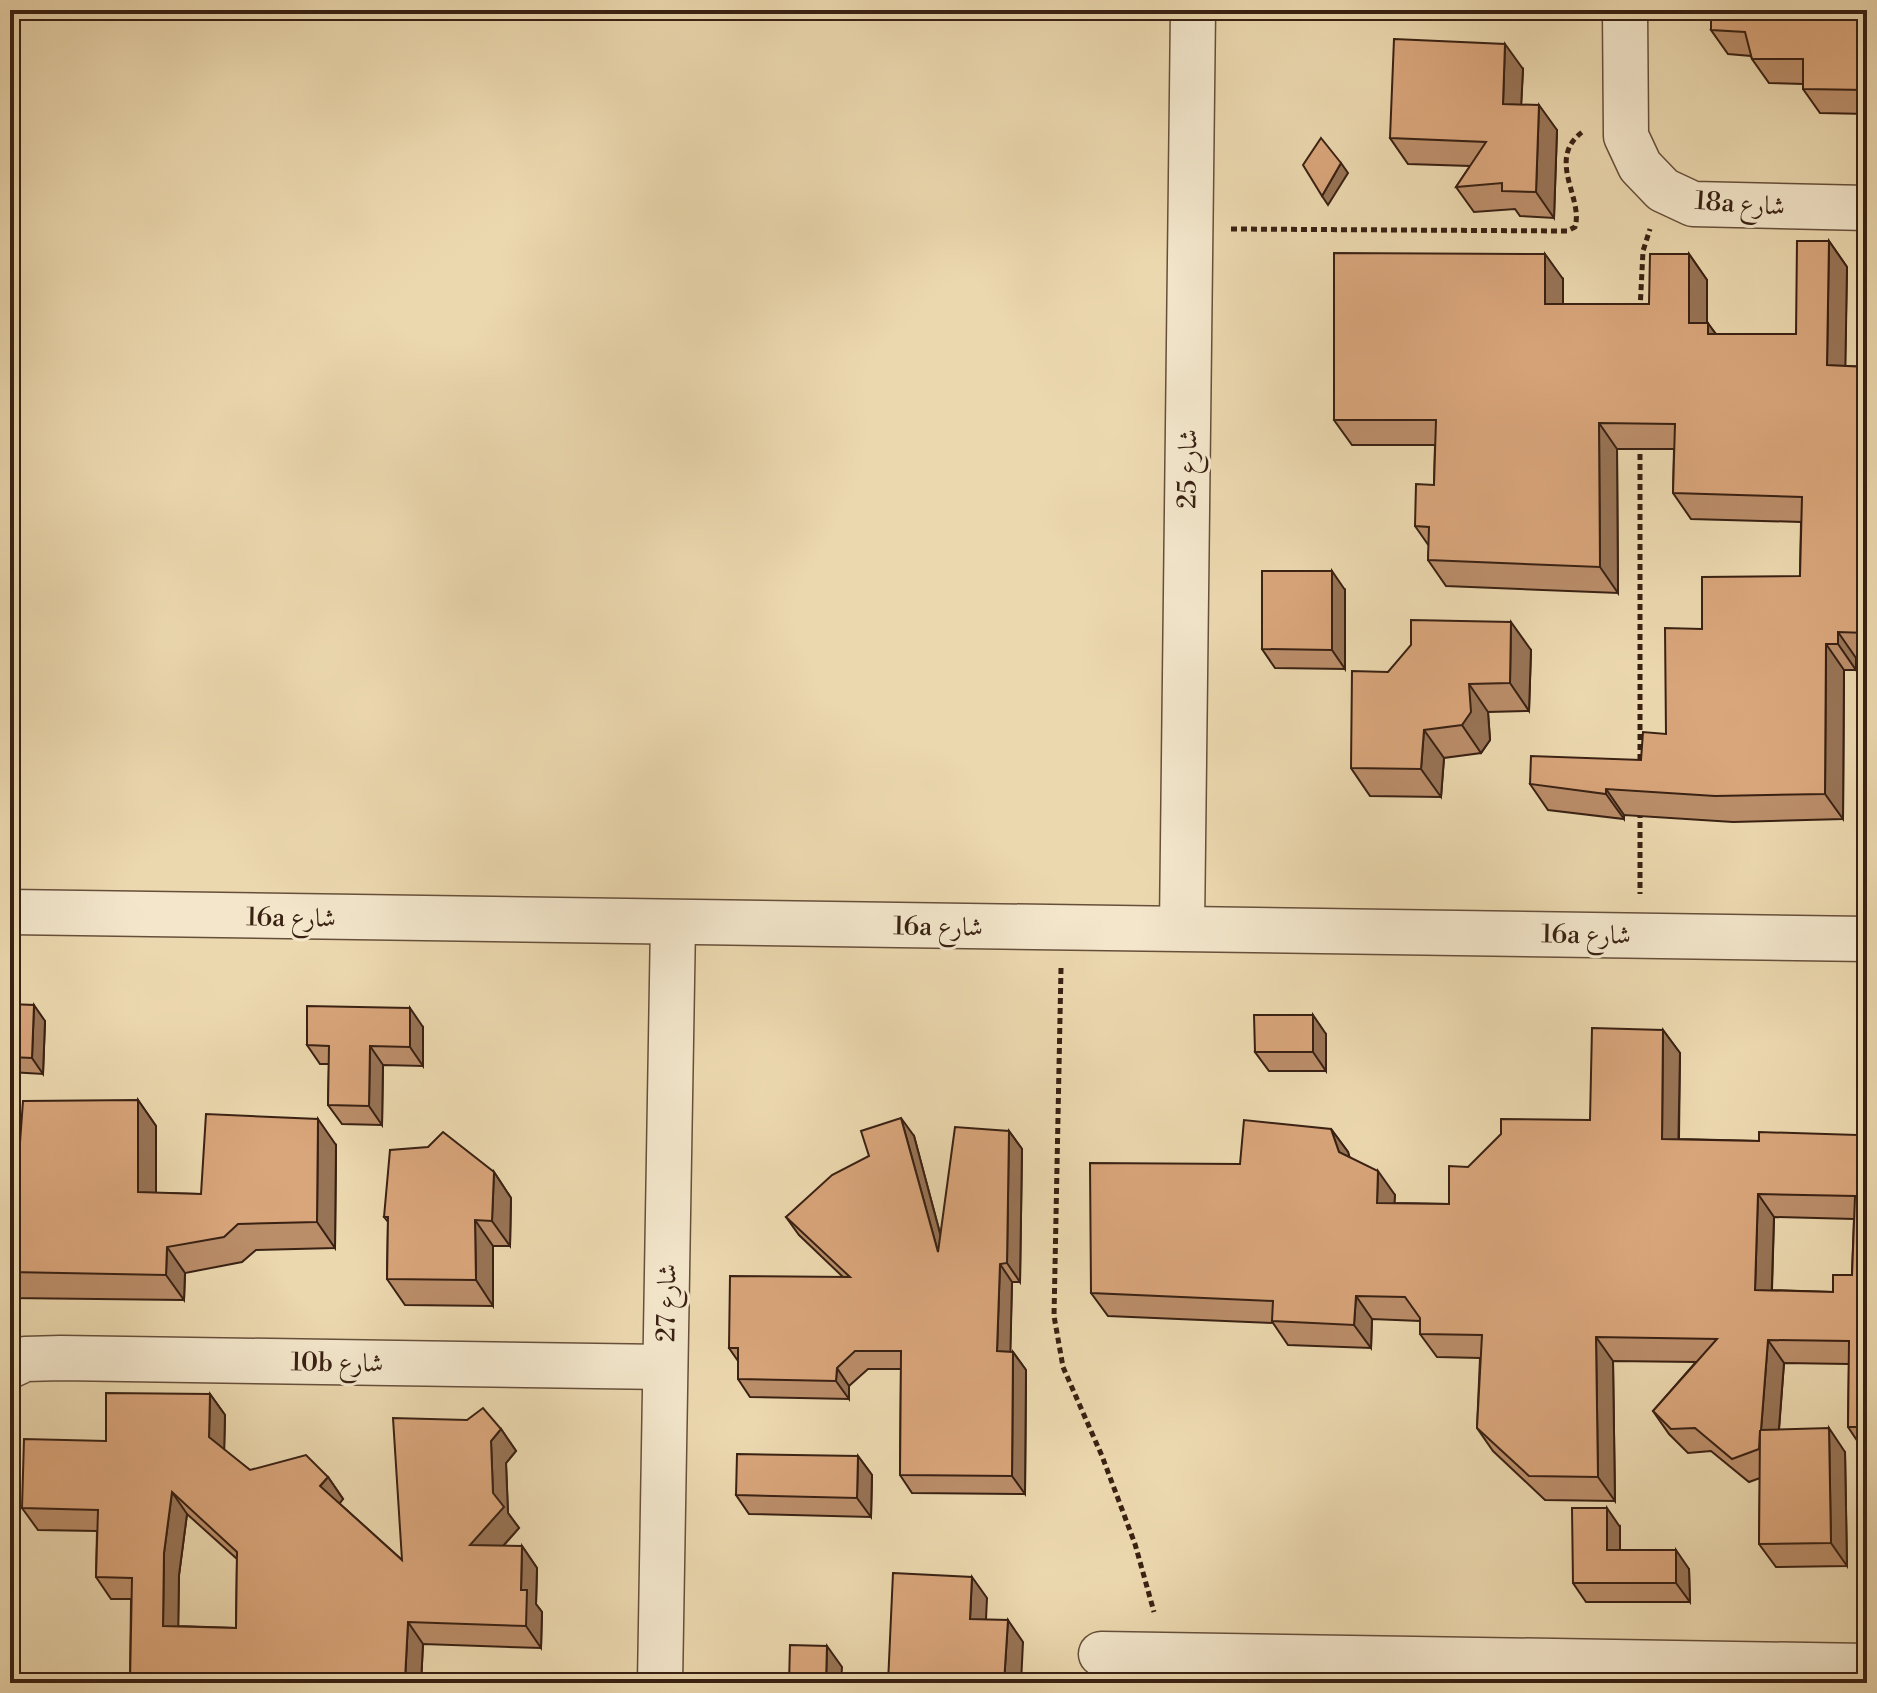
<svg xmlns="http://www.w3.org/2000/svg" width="1877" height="1693" viewBox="0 0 1877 1693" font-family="'Libre Bodoni',Amiri,serif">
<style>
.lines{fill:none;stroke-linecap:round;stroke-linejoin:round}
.street-casing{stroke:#664f3a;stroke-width:47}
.path{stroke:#392113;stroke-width:5;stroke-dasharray:6 4;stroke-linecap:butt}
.street{stroke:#f3e6cb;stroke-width:44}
.wall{fill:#bb8e6a;stroke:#392113;stroke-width:2;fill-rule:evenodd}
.shaded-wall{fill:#987456;stroke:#392113;stroke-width:2}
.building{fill:#d9a57b;stroke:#392113;stroke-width:2;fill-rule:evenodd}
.labels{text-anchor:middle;stroke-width:6;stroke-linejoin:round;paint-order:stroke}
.street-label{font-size:26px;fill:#392113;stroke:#f3e6cb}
</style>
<rect width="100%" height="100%" fill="#ecd8af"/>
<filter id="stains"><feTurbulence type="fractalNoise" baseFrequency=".0025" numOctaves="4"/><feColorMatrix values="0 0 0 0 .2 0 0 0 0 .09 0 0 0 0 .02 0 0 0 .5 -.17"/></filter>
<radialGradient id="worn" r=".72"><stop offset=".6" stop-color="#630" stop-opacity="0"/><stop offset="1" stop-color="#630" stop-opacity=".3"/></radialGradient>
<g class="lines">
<g class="street-casing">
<g id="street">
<polyline points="1625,10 1626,136 1640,166 1663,190 1693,204 1867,208"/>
<polyline points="10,912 1867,939"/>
<polyline points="1182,927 1193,10"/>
<polyline points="10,1366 25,1359 61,1358 665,1367"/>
<polyline points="1101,1654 1867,1666"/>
<polyline points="660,1683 673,923"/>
</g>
</g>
<g class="path">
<path d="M1231 229 1567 231 1575 227C1584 197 1544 158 1585 130"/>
<polyline points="1640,310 1643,251 1650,229"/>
<polyline points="1640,444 1640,766"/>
<polyline points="1640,812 1640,894"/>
<polyline points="1061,968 1054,1316 1063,1367 1102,1456 1135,1544 1154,1612"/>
</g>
<use href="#street" class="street"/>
</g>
<g class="wall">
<polygon points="1867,10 1867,114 1820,113 1803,89 1803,84 1769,83 1752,59 1751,56 1728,54 1711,30"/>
<polygon points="1523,69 1521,104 1557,130 1554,218 1520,216 1515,209 1474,212 1456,187 1470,166 1408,164 1390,138"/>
<polygon points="1829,241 1847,267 1845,366 1867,367 1867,658 1856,658 1856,670 1844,670 1843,819 1733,822 1624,815 1624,819 1548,810 1530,784 1641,760 1666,734 1702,629 1800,576 1801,522 1691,519 1673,493 1674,449 1617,449 1618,593 1446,586 1428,560 1429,546 1415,526 1434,485 1435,445 1352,445 1334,420 1563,279 1563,304 1649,304 1689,254 1707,280 1707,323 1716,334 1796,334"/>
<polygon points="1345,590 1345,669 1275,668 1262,649"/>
<polygon points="1531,650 1529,711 1488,712 1490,740 1481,753 1444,758 1441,797 1370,796 1351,768 1388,672"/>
<polygon points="10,1004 45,1021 43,1074 10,1072"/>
<polygon points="423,1027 423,1066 383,1065 382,1125 342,1124 328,1105 329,1064 320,1064 307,1045"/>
<path d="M1663 1030 1680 1053 1679 1139 1759 1141 1857 1135 1867 1130V1451H1864L1848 1427 1849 1364 1784 1363 1779 1430 1845 1452 1847 1566 1776 1567 1759 1544 1760 1478 1749 1482 1711 1451 1688 1453 1669 1434 1653 1411 1696 1362 1613 1361 1615 1501 1545 1500 1493 1451 1477 1428 1480 1358 1437 1357 1420 1334V1321L1372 1319 1371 1348 1288 1345 1273 1323 1108 1316 1091 1293 1240 1164 1331 1129 1348 1152 1349 1157 1395 1195 1394 1203 1449 1204 1468 1167 1590 1120ZM1774 1217 1854 1219 1852 1275 1833 1292 1772 1290Z"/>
<polygon points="1326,1034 1326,1071 1269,1071 1255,1052"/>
<polygon points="138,1100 156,1126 156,1193 201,1194 336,1145 335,1248 256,1250 242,1262 185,1273 184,1300 10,1298 10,1239 13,1239"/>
<polygon points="1009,1131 1022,1149 1020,1282 1012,1282 1010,1352 1013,1352 1026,1370 1025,1494 912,1493 900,1475 901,1369 868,1369 849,1386 849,1399 750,1397 738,1379 738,1361 729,1348 843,1277 799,1235 786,1217 914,1136 940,1233"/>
<polygon points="494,1172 511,1198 510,1246 493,1246 493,1306 405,1305 387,1279 388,1222 384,1217"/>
<path d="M210 1394 225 1415 224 1450 250 1470 328 1477 343 1499 339 1503 402 1560 501 1429 516 1451 506 1463 508 1513 519 1528 503 1546H522L537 1568 536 1604 542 1612 541 1648 423 1644 421 1683H130L131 1599H111L96 1577 97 1531 38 1530 22 1508 106 1441ZM187 1514 237 1559 236 1628 178 1626 179 1575Z"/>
<polygon points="858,1456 872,1475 871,1517 749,1514 736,1495"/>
<polygon points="1620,1527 1620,1550 1689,1569 1690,1602 1586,1602 1573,1583"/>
</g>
<g class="shaded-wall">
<polygon points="1505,44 1523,69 1520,129 1503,104"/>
<polygon points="1539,105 1557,130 1554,218 1536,192"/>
<polygon points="1341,163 1348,173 1328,205 1322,196"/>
<polygon points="1829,241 1847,267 1845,390 1827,365"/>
<polygon points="1545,254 1563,279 1563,330 1545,304"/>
<polygon points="1689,254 1707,280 1707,349 1689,323"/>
<polygon points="1708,323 1726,349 1708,334"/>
<polygon points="1599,423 1617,449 1618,593 1600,567"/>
<polygon points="1332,571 1345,590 1345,669 1332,650"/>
<polygon points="1511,622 1531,650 1529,711 1510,683"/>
<polygon points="1838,632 1856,658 1856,670 1838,644"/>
<polygon points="1826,644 1844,670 1843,819 1825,794"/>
<polygon points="1469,684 1488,712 1490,740 1481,753 1462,725"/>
<polygon points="1424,730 1444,758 1441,797 1421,769"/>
<polygon points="1606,789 1624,815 1624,819 1606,794"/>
<polygon points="34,1005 45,1021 43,1074 32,1058"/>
<polygon points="410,1008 423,1027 423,1066 410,1047"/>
<polygon points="1313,1015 1326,1034 1326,1071 1313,1052"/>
<polygon points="1663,1030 1680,1053 1678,1162 1662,1139"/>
<polygon points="370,1046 383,1065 382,1125 369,1106"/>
<polygon points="138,1100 156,1126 156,1218 138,1192"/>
<polygon points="901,1118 914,1136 950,1271 938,1252"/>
<polygon points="318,1119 336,1145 335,1248 317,1222"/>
<polygon points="1331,1129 1348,1152 1355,1175 1339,1152"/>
<polygon points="1009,1131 1022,1149 1020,1282 1007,1263"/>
<polygon points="1378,1171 1395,1195 1393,1226 1377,1203"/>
<polygon points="494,1172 511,1198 510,1246 492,1221"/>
<polygon points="1758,1194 1774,1217 1771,1313 1755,1290"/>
<polygon points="475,1220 493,1246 493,1306 476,1280"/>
<polygon points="167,1247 185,1273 184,1300 166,1275"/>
<polygon points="1000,1264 1012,1282 1010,1370 997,1351"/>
<polygon points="1356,1296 1372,1319 1371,1348 1354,1325"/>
<polygon points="1596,1337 1613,1361 1615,1501 1598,1477"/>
<polygon points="1768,1340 1784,1363 1777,1453 1761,1430"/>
<polygon points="1013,1352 1026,1370 1025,1494 1012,1476"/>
<polygon points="837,1368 849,1386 849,1399 836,1381"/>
<polygon points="210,1394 225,1415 224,1459 209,1437"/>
<polygon points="1829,1428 1845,1452 1847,1566 1831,1543"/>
<polygon points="501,1429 516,1451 506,1463 508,1513 519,1528 485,1566 470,1545 493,1493 491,1441"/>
<polygon points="858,1456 872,1475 871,1517 857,1498"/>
<polygon points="328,1477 343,1499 336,1508 320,1486"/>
<polygon points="172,1492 187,1514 179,1575 178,1648 163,1626 164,1553"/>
<polygon points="1607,1508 1620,1527 1620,1569 1607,1550"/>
<polygon points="522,1546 537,1568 536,1604 542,1612 541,1648 526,1626 521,1590"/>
<polygon points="1676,1550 1689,1569 1690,1602 1676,1583"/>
<polygon points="972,1577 987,1598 985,1640 970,1619"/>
<polygon points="1008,1620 1023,1642 1021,1683 1004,1683"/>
<polygon points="408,1622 423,1644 421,1683 407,1683 405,1680"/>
<polygon points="827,1646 842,1667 841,1683 826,1683"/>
</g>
<g class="building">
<polygon points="1711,10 1867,10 1867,90 1803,89 1803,59 1752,59 1745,32 1711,30"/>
<polygon points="1394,39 1505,44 1503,104 1539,105 1536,192 1502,191 1502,183 1456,187 1486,142 1390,138"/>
<polygon points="1321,138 1341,163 1322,196 1303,165"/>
<polygon points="1797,241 1829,241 1827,365 1867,367 1867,633 1838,632 1838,644 1826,644 1825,794 1715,796 1606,789 1606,794 1530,784 1531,756 1641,760 1643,732 1666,734 1665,628 1702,629 1702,577 1800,576 1802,497 1673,493 1675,424 1599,423 1600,567 1428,560 1429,527 1415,526 1416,484 1434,485 1436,420 1334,420 1334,253 1545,254 1545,304 1649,304 1650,254 1689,254 1689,323 1708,323 1708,334 1796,334"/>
<polygon points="1262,571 1332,571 1332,650 1262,649"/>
<polygon points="1411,620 1511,622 1510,683 1469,684 1471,712 1462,725 1424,730 1421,769 1351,768 1352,671 1388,672 1411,645"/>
<polygon points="10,1004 34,1005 32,1058 10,1057"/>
<polygon points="307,1006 410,1008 410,1047 370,1046 369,1106 328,1105 329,1046 307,1045"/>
<polygon points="1254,1015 1313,1015 1313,1052 1255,1052"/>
<path d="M1592 1028 1663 1030 1662 1139 1759 1141V1132L1857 1135V1130H1867V1427H1848L1849 1341 1768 1340 1761 1430 1829 1428 1831 1543 1759 1544 1760 1430 1759 1449 1732 1459 1695 1428 1671 1429 1653 1411 1717 1339 1596 1337 1598 1477 1529 1476 1477 1428 1482 1335 1420 1334V1318L1405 1297 1356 1296 1354 1325 1272 1321 1273 1301 1091 1293 1090 1163 1240 1164 1244 1120 1331 1129 1339 1152 1378 1171 1377 1203 1449 1204V1166L1468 1167 1501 1134V1119L1590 1120ZM1758 1194 1855 1196 1852 1275H1833V1292L1755 1290Z"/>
<polygon points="138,1100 138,1192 201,1194 206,1114 318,1119 317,1222 238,1224 224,1237 167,1247 166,1275 10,1272 10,1239 13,1239 23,1101"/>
<polygon points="901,1118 938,1252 955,1127 1009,1131 1007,1263 1000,1264 997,1351 1013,1352 1012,1476 900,1475 901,1351 855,1351 837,1368 836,1381 738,1379 738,1348 729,1348 730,1276 850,1277 786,1217 832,1175 869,1156 861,1131"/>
<polygon points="443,1132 494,1172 492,1221 475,1220 476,1280 387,1279 388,1217 384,1217 390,1150 428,1147"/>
<path d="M106 1393 210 1394 209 1437 250 1470 306 1455 328 1477 320 1486 402 1560 393 1418 467 1420 483 1408 501 1429 491 1441 493 1493 504 1507 470 1545 522 1546 521 1590H527L526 1626 408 1622 405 1680 400 1679 399 1683H130L132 1578 96 1577 98 1510 22 1508 24 1439 106 1441ZM172 1492 237 1552 236 1628 163 1626 164 1553Z"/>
<polygon points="737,1454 858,1456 857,1498 736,1495"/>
<polygon points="1572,1508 1607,1508 1607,1550 1676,1550 1676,1583 1573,1583"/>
<polygon points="893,1573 972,1577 970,1619 1008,1620 1004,1683 888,1683"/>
<polygon points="790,1645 827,1646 826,1683 789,1683"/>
</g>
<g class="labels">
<g class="street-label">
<text transform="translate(1740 203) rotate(4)" y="9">18a شارع</text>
<text transform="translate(1187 469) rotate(-89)" y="9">شارع 25</text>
<text transform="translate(291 917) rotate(1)" y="9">16a شارع</text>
<text transform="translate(938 926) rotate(1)" y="9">16a شارع</text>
<text transform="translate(1586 934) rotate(1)" y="9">16a شارع</text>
<text transform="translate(666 1303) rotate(-89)" y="9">شارع 27</text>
<text transform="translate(337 1362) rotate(1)" y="9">10b شارع</text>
</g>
</g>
<rect width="1877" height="1693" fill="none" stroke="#ecd8af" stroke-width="40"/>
<rect x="12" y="12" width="1853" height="1669" fill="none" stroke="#392113" stroke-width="4"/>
<rect x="20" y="20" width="1837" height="1653" fill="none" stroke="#392113" stroke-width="2"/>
<rect width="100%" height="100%" filter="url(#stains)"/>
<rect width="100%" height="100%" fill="url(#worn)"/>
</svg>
